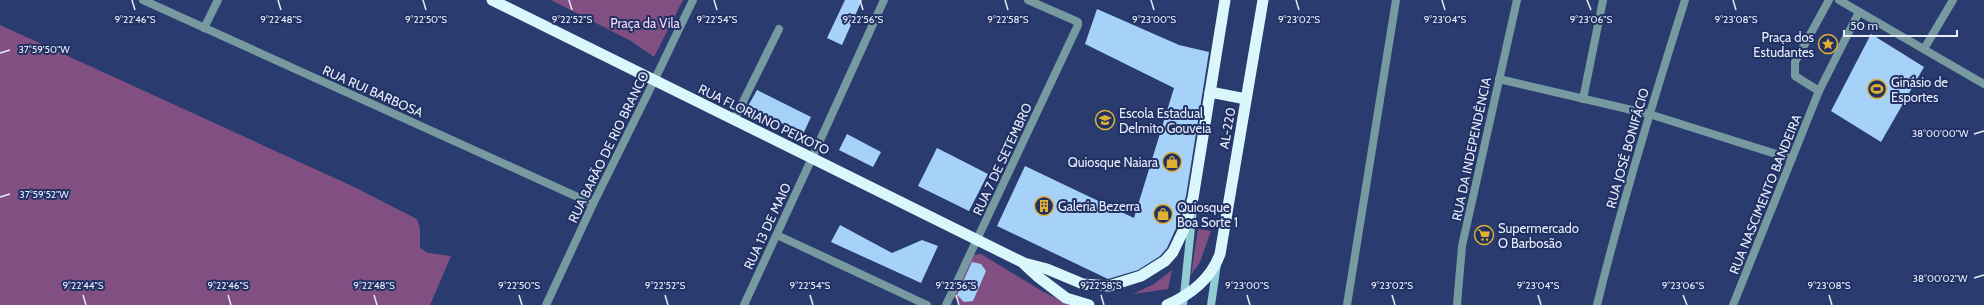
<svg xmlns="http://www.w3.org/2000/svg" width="1984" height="305" viewBox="0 0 1984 305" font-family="Cabin,sans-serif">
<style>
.green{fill:#814f81}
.building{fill:#a6d1f9}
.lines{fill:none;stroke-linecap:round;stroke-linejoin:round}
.minor{stroke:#769aa0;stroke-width:8}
.tertiary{stroke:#769aa0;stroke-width:8}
.secondary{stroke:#92cdd6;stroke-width:8}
.trunk{stroke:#daf8fc;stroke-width:11}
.ticks{fill:none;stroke:#e7ecf9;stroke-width:1.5}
.labels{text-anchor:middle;stroke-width:4;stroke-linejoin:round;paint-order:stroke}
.park-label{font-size:13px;fill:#fad6f8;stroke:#213164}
.poi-label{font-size:13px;fill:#e7ecf9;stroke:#213164;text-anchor:start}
.street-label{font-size:13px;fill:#e7ecf9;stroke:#213164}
.ticks-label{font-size:10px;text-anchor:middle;fill:#e7ecf9;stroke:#213164;stroke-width:4;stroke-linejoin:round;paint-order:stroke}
</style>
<rect width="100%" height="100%" fill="#2a3c6f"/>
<g class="green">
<polygon points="551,0 683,0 654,57 631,41"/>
<polygon points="0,25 352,186 417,219 420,229 420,248 428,253 451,256 430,305 0,305"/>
<polygon points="1198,229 1211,231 1200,262 1191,275"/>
<polygon points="981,254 1042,291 1070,305 961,305 953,296 973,255"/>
<polygon points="1172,270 1168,289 1133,294 1154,284"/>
</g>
<g class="building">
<polygon points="845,0 862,0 842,45 827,38"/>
<polygon points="1097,9 1179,45 1209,52 1186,196 1177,226 1167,248 1160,256 1138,270 1108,279 997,226 1025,166 1134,218 1174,88 1085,44"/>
<polygon points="1871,34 1924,67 1881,142 1831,111"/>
<polygon points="757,90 811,117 803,134 748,106"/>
<polygon points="847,134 881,152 873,167 839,150"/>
<polygon points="937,148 988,174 969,211 918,186"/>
<polygon points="840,225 892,253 922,240 938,246 921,283 831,242"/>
<polygon points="972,262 981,264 986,271 973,301 964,302 957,295"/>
</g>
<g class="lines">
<g class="minor">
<polyline points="143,0 593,204"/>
<polyline points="1839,0 1984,84"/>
<polyline points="204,28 218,0"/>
<polyline points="1924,49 1953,0"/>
<polyline points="1499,79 1649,114 1792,159"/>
<polyline points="654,81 693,0"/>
<polyline points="1819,91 1795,76 1795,62 1829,0"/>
<polyline points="1583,99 1603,0"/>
<polyline points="734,120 779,29"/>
<polyline points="812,158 884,0"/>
<polyline points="777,235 927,305"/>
<polyline points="946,305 1078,25 1078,22 1028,0"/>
<polyline points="1347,305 1396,0"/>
<polyline points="1457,305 1462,246 1517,0"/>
<path d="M1597 305C1622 202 1653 101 1685 0"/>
<polyline points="1733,305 1819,91 1859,12"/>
</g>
<g class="tertiary">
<polyline points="546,305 593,204 654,81"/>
<polyline points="744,305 812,158"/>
</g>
<g class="secondary">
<polyline points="1183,305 1193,208"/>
<polyline points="1211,305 1217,264"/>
</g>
<g class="trunk">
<polyline points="492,0 1024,263 1047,269 1083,284 1109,286 1141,276 1165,261 1173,252 1184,229 1193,198 1225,0"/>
<polyline points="1210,92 1246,99"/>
<polyline points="1024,264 1037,276 1066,298 1089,305"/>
<path d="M1167 305C1190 295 1211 279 1220 254L1263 0"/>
</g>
</g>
<path class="ticks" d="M132 0 135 10M278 0 281 10M423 0 426 10M569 0 572 10M714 0 717 10M860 0 863 10M1005 0 1008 10M1151 0 1154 10M1296 0 1299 10M1442 0 1445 10M1587 0 1591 10M1733 0 1736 10M0 53 10 50M1974 134 1984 131M0 197 10 194M1974 278 1984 275M83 295 86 305M228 295 231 305M374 295 377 305M519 295 522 305M665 295 668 305M810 295 813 305M956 295 959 305M1101 295 1104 305M1247 295 1250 305M1392 295 1395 305M1538 295 1541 305M1683 295 1687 305M1829 295 1832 305"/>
<defs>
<g id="sight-ring" transform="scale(1)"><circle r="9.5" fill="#213164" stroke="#dfb033" stroke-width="1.5"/><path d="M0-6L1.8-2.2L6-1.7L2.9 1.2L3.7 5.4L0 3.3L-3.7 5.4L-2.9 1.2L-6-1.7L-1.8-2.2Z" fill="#dfb033"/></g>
<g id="stadium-ring" transform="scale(1)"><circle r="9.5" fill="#213164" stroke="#dfb033" stroke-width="1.5"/><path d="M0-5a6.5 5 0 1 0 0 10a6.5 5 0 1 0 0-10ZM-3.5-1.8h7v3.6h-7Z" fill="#dfb033"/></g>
<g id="school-ring" transform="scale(1)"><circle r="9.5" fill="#213164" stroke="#dfb033" stroke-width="1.5"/><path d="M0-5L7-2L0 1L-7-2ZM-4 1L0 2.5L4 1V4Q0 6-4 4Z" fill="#dfb033"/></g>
<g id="shop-ring" transform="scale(1)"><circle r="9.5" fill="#213164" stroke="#dfb033" stroke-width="1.5"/><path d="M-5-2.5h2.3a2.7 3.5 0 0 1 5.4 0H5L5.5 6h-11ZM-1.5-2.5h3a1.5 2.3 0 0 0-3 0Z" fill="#dfb033"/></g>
<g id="building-ring" transform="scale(1)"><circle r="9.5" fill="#213164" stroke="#dfb033" stroke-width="1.5"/><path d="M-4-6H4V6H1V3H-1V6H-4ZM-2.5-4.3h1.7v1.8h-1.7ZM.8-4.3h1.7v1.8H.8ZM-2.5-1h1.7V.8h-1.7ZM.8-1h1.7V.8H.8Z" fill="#dfb033"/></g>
<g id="supermarket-ring" transform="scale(1)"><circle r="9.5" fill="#213164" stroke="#dfb033" stroke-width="1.5"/><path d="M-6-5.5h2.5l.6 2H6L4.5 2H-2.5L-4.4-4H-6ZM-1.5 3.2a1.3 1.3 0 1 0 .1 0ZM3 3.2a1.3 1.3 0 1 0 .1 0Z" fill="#dfb033"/></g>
</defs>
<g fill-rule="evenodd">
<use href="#sight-ring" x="1828" y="44"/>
<use href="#stadium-ring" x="1877" y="89"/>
<use href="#school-ring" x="1105" y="120"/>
<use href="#shop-ring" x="1172" y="162"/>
<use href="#building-ring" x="1044" y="206"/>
<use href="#shop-ring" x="1163" y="214"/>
<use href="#supermarket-ring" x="1484" y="235"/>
</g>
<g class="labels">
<g class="park-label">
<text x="645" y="28">Praça da Vila</text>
</g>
<g class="poi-label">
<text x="1814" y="42" text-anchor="end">Praça dos<tspan x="1814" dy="15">Estudantes</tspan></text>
<text x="1891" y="87">Ginásio de<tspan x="1891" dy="15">Esportes</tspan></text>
<text x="1119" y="118">Escola Estadual<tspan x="1119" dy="15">Delmito Gouveia</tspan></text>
<text x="1158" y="167" text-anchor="end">Quiosque Naiara</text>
<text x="1058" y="211">Galeria Bezerra</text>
<text x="1177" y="212">Quiosque<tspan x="1177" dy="15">Boa Sorte 1</tspan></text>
<text x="1498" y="233">Supermercado<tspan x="1498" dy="15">O Barbosão</tspan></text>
</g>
<g class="street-label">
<text transform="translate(373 91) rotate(24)" y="5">RUA RUI BARBOSA</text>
<text transform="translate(764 119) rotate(26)" y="5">RUA FLORIANO PEIXOTO</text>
<text transform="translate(1227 128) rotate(-80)" y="5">AL-220</text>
<text transform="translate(608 147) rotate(-64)" y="5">RUA BARÃO DE RIO BRANCO</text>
<text transform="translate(1627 148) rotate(-74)" y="5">RUA JOSÉ BONIFÁCIO</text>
<text transform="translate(1471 149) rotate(-78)" y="5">RUA DA INDEPENDÊNCIA</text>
<text transform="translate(1002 159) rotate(-65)" y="5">RUA 7 DE SETEMBRO</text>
<text transform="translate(1765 194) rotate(-68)" y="5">RUA NASCIMENTO BANDEIRA</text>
<text transform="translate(767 226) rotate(-65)" y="5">RUA 13 DE MAIO</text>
</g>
</g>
<g class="ticks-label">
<text x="135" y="23">9°22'46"S</text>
<text x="281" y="23">9°22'48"S</text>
<text x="426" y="23">9°22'50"S</text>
<text x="572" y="23">9°22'52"S</text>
<text x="717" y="23">9°22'54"S</text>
<text x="863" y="23">9°22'56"S</text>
<text x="1008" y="23">9°22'58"S</text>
<text x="1154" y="23">9°23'00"S</text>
<text x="1299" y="23">9°23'02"S</text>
<text x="1445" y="23">9°23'04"S</text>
<text x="1591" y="23">9°23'06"S</text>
<text x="1736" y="23">9°23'08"S</text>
<text x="44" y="53">37°59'50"W</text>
<text x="1940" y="137">38°00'00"W</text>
<text x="44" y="198">37°59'52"W</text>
<text x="1940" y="282">38°00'02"W</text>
<text x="83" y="289">9°22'44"S</text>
<text x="228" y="289">9°22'46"S</text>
<text x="374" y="289">9°22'48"S</text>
<text x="519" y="289">9°22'50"S</text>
<text x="665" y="289">9°22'52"S</text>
<text x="810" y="289">9°22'54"S</text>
<text x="956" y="289">9°22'56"S</text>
<text x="1101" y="289">9°22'58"S</text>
<text x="1247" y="289">9°23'00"S</text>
<text x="1392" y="289">9°23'02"S</text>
<text x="1538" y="289">9°23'04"S</text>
<text x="1683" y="289">9°23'06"S</text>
<text x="1829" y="289">9°23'08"S</text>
</g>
<path d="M1844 30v6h113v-6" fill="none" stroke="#e7ecf9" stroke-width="2"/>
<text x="1850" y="30" font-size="12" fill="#e7ecf9" stroke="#213164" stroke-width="3" paint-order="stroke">50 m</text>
</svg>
